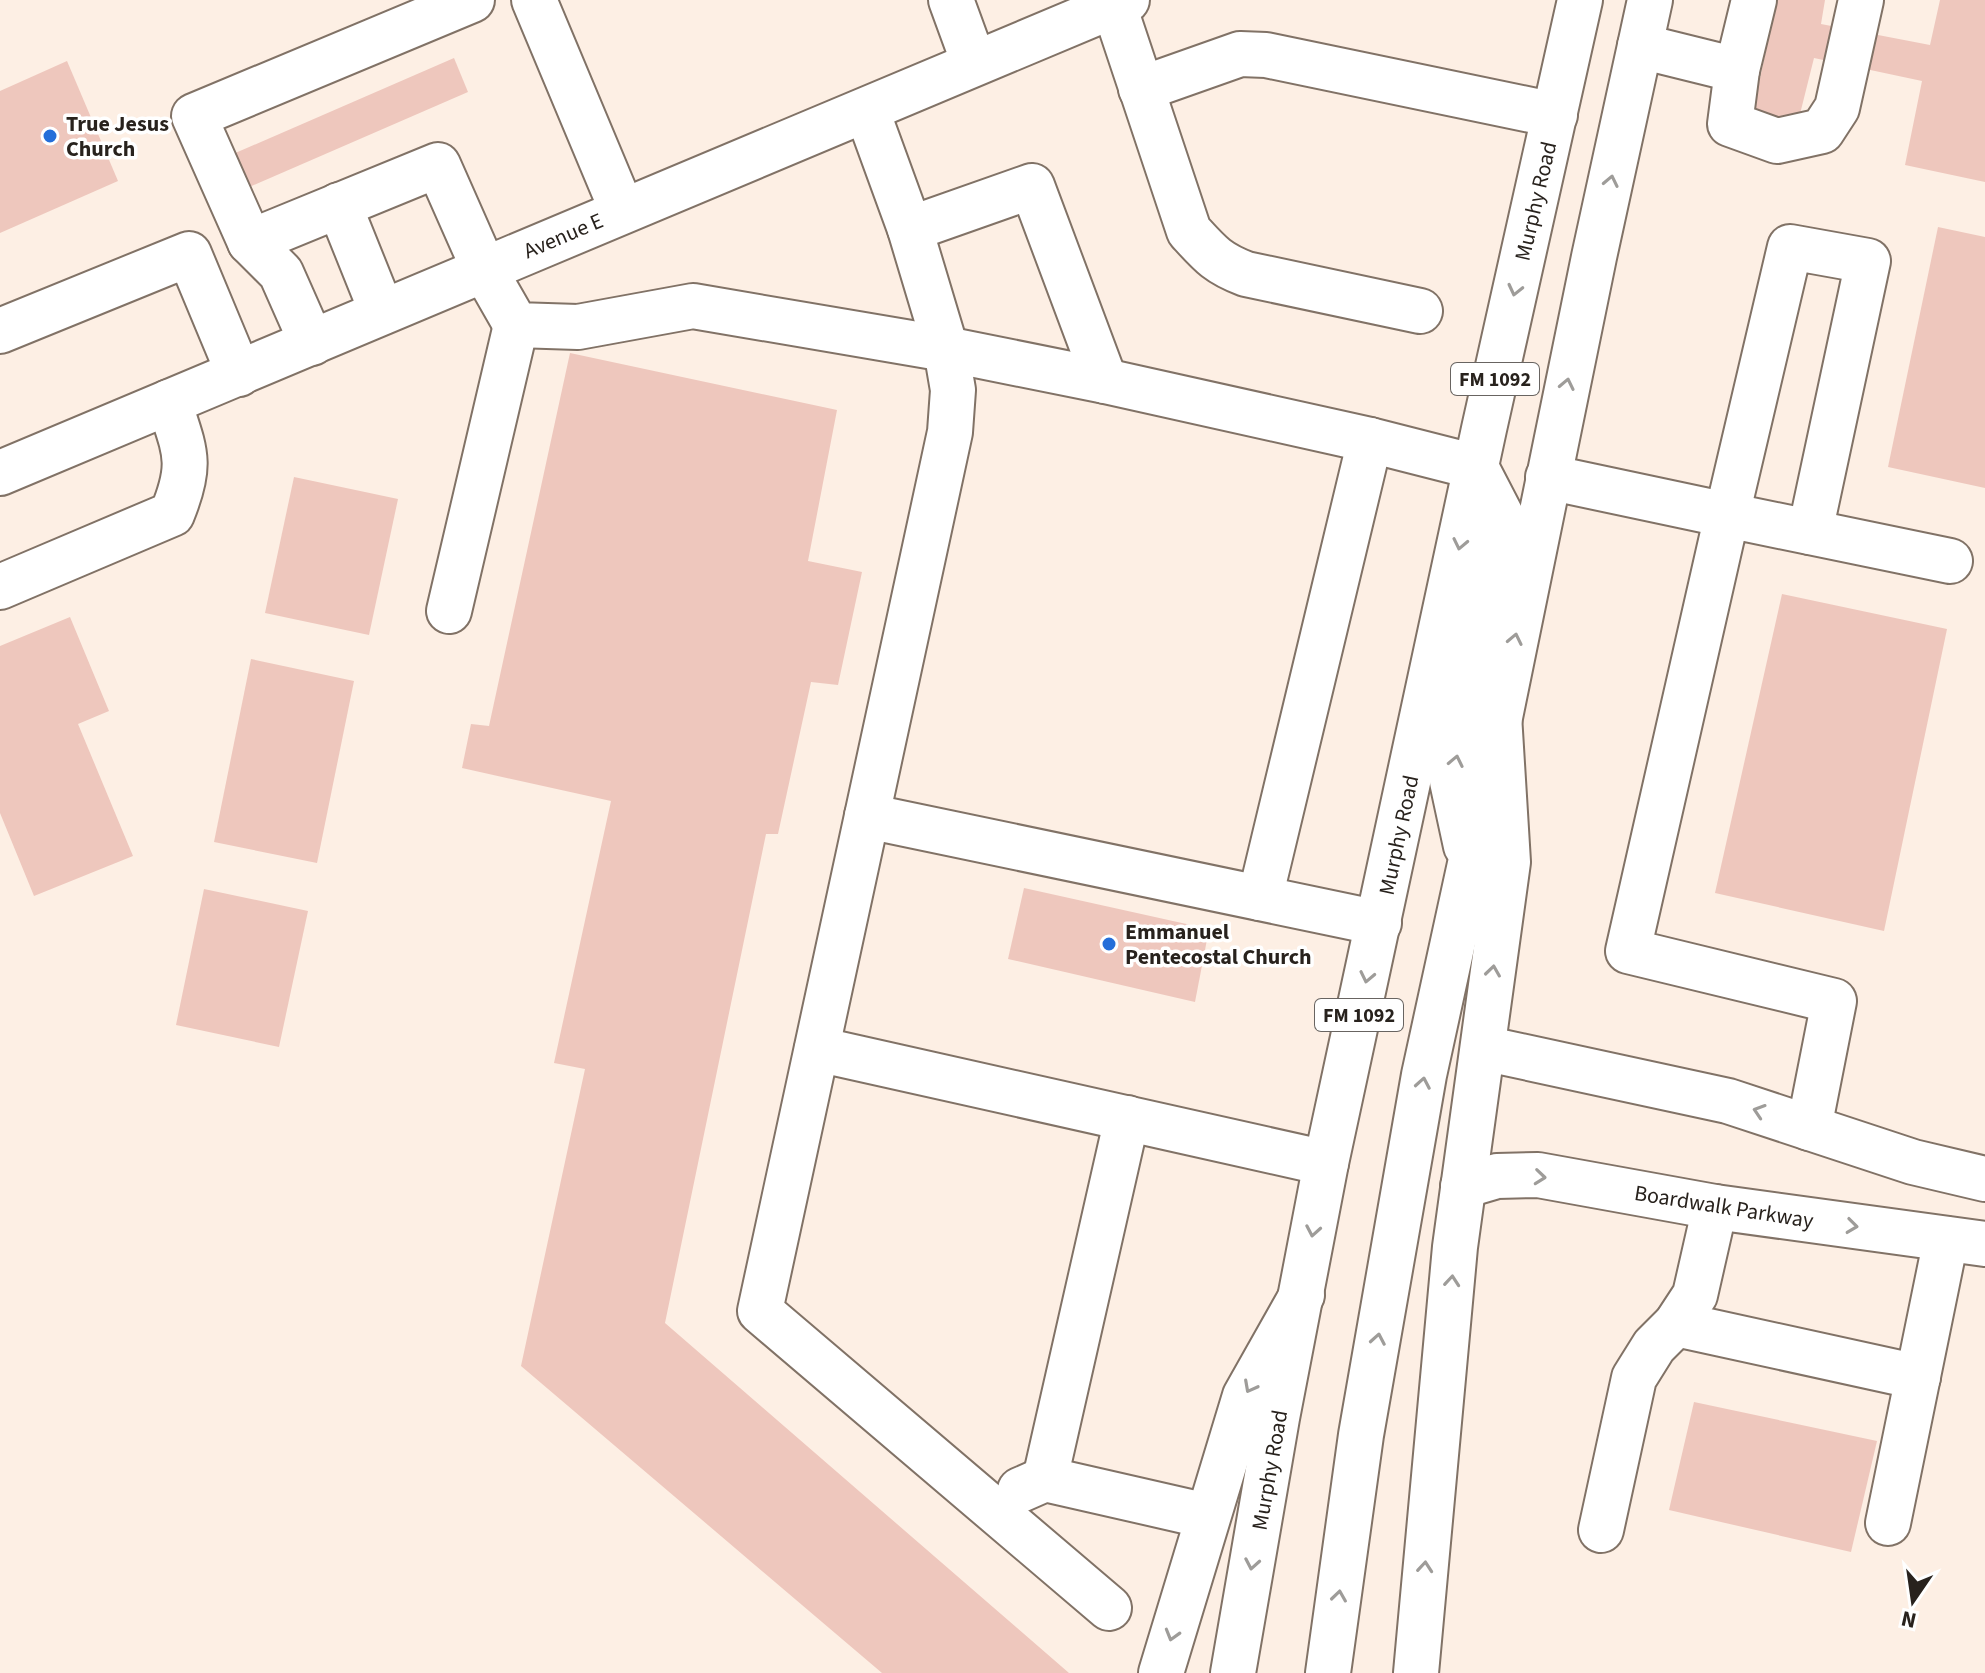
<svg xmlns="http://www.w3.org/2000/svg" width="1985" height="1673" viewBox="0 0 1985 1673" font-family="'Source Sans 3',sans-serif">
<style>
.building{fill:#eec7bd}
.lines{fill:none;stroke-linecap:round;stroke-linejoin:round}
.minor-casing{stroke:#817266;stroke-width:48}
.major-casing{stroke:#817266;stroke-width:48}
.highway-casing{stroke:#817266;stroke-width:48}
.minor{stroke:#fff;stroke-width:44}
.major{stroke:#fff;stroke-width:44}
.highway{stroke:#fff;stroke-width:44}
.oneway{stroke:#9e9c99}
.poi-dot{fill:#246ed9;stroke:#fff;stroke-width:3}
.labels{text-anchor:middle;stroke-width:7;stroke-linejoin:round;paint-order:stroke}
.shield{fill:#fff;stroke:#686461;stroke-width:2}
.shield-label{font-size:20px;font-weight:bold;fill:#28221d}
.poi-label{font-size:22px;font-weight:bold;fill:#28221d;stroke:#fff;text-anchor:start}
.street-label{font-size:22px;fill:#28221d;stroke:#fff}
</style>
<rect width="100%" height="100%" fill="#fdefe4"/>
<g class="building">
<polygon points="1777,0 1825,0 1821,24 1930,45 1940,0 1985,0 1985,182 1905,165 1922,81 1814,58 1796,130 1751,119"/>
<polygon points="454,58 468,92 247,188 233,154"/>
<polygon points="67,61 118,181 0,233 0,91"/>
<polygon points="1938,227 1985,237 1985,488 1888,467"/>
<polygon points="570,353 837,410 808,561 862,572 838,685 811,682 778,834 766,834 665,1323 1069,1673 882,1673 521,1366 585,1069 554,1063 611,801 462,768 471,724 489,726"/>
<polygon points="294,477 398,499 369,635 265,613"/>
<polygon points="1782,594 1947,629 1884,931 1715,893"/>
<polygon points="70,617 109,711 78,724 133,856 34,896 0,813 0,646"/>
<polygon points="251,659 354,681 317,863 214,842"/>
<polygon points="1024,888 1209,929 1195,1002 1008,959"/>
<polygon points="204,889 308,911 279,1047 176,1025"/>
<polygon points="1694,1402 1877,1441 1851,1552 1669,1510"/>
</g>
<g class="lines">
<g class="minor-casing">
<g id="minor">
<polyline points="534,0 622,210"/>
<polyline points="951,0 974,63"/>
<path d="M1114 6 1189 231C1210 254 1217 263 1246 274L1420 311"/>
<polyline points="1640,46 1737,70 1754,0"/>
<polyline points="1737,70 1730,124 1777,141 1822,131 1837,108 1861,0"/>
<polyline points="1141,89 1240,54 1266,55 1555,115"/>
<polyline points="867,111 910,229 946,349 953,390 950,432 760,1311 1109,1608"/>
<polyline points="339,205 382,312"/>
<polyline points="910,229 1032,186 1105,381"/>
<polyline points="250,242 438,165 484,269 516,325 578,327 693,306 946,349 1105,381 1370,440 1476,467"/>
<polyline points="0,331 189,254 239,374"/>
<polyline points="312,343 281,273 250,242 194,116 472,0"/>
<polyline points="0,473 1127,0"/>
<polyline points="1548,477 1727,515 1790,247 1868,261 1810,532"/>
<path d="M0 587 172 514C193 463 185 452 169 402"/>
<polyline points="449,611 516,325"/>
<polyline points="867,816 1379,923"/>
<polyline points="1260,898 1370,440"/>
<polyline points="1483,1048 1728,1101 1913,1162 1985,1179"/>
<polyline points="817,1049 1326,1163"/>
<polyline points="1809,1128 1834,1001 1628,951 1727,515 1950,561"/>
<polyline points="1463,1186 1497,1176 1538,1175 1715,1207 1985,1244"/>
<polyline points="1676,1324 1918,1377"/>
<polyline points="1045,1479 1127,1118"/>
<polyline points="1020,1490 1045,1479 1207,1516"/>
<polyline points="1888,1523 1946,1239"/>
<polyline points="1601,1530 1634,1378 1654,1346 1676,1324 1695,1295 1715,1207"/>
</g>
</g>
<g class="major-casing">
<g id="major">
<polyline points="1466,846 1452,781 1505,523 1476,467"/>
<polyline points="1233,1673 1277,1418 1326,1163 1484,429 1580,0"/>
<polyline points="1328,1673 1361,1435 1424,1075 1470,864 1594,257 1650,0"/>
</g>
</g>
<g class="highway-casing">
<g id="highway">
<polyline points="1161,1673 1245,1396 1302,1295"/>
<polyline points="1416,1673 1455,1247 1508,862 1499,715"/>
</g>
</g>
<use href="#minor" class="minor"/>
<use href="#major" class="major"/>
<use href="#highway" class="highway"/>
</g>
<defs><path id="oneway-chevron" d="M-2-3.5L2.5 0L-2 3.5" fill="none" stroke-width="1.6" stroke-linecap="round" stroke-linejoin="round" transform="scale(2)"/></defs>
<g class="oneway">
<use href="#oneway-chevron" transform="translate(1611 181) rotate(-78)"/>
<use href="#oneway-chevron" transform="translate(1515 290) rotate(103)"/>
<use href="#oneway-chevron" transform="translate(1567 384) rotate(-78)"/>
<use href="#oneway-chevron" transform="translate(1460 544) rotate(102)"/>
<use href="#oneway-chevron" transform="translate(1515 639) rotate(-78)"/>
<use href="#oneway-chevron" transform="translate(1456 761) rotate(-78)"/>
<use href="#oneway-chevron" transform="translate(1493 971) rotate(-82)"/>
<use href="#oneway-chevron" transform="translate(1367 977) rotate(102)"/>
<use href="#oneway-chevron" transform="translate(1423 1083) rotate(-80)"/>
<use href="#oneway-chevron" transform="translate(1759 1111) rotate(-162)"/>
<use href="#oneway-chevron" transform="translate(1540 1177) rotate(6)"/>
<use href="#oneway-chevron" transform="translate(1852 1226) rotate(7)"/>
<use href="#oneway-chevron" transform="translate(1313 1231) rotate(100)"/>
<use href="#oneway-chevron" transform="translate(1452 1281) rotate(-85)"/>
<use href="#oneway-chevron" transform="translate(1378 1339) rotate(-80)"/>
<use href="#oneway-chevron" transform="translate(1250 1387) rotate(118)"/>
<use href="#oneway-chevron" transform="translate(1252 1564) rotate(100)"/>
<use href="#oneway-chevron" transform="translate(1425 1567) rotate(-85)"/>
<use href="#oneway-chevron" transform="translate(1339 1596) rotate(-82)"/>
<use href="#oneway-chevron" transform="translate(1172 1635) rotate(106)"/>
</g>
<g class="poi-dot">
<circle cx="50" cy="136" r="8"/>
<circle cx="1109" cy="944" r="8"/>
</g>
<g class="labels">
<g class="shield">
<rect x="1451" y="363" width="88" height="32" rx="6"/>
<rect x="1315" y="999" width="88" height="32" rx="6"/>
</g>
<g class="shield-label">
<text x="1495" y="386">FM 1092</text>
<text x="1359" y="1022">FM 1092</text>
</g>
<g class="poi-label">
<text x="66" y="131">True Jesus<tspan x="66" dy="25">Church</tspan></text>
<text x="1125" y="939">Emmanuel<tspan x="1125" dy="25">Pentecostal Church</tspan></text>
</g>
<g class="street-label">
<text transform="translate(1535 201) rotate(-77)" y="8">Murphy Road</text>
<text transform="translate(563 235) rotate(-23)" y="8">Avenue E</text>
<text transform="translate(1398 835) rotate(-78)" y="8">Murphy Road</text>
<text transform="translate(1724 1206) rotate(9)" y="8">Boardwalk Parkway</text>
<text transform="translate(1269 1470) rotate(-80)" y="8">Murphy Road</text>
</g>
</g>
<g transform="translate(1913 1601) rotate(193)" stroke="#ffffff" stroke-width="6" paint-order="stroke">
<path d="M0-6L14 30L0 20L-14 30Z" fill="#28221d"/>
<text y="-12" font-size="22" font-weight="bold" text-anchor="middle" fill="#28221d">N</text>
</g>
</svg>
